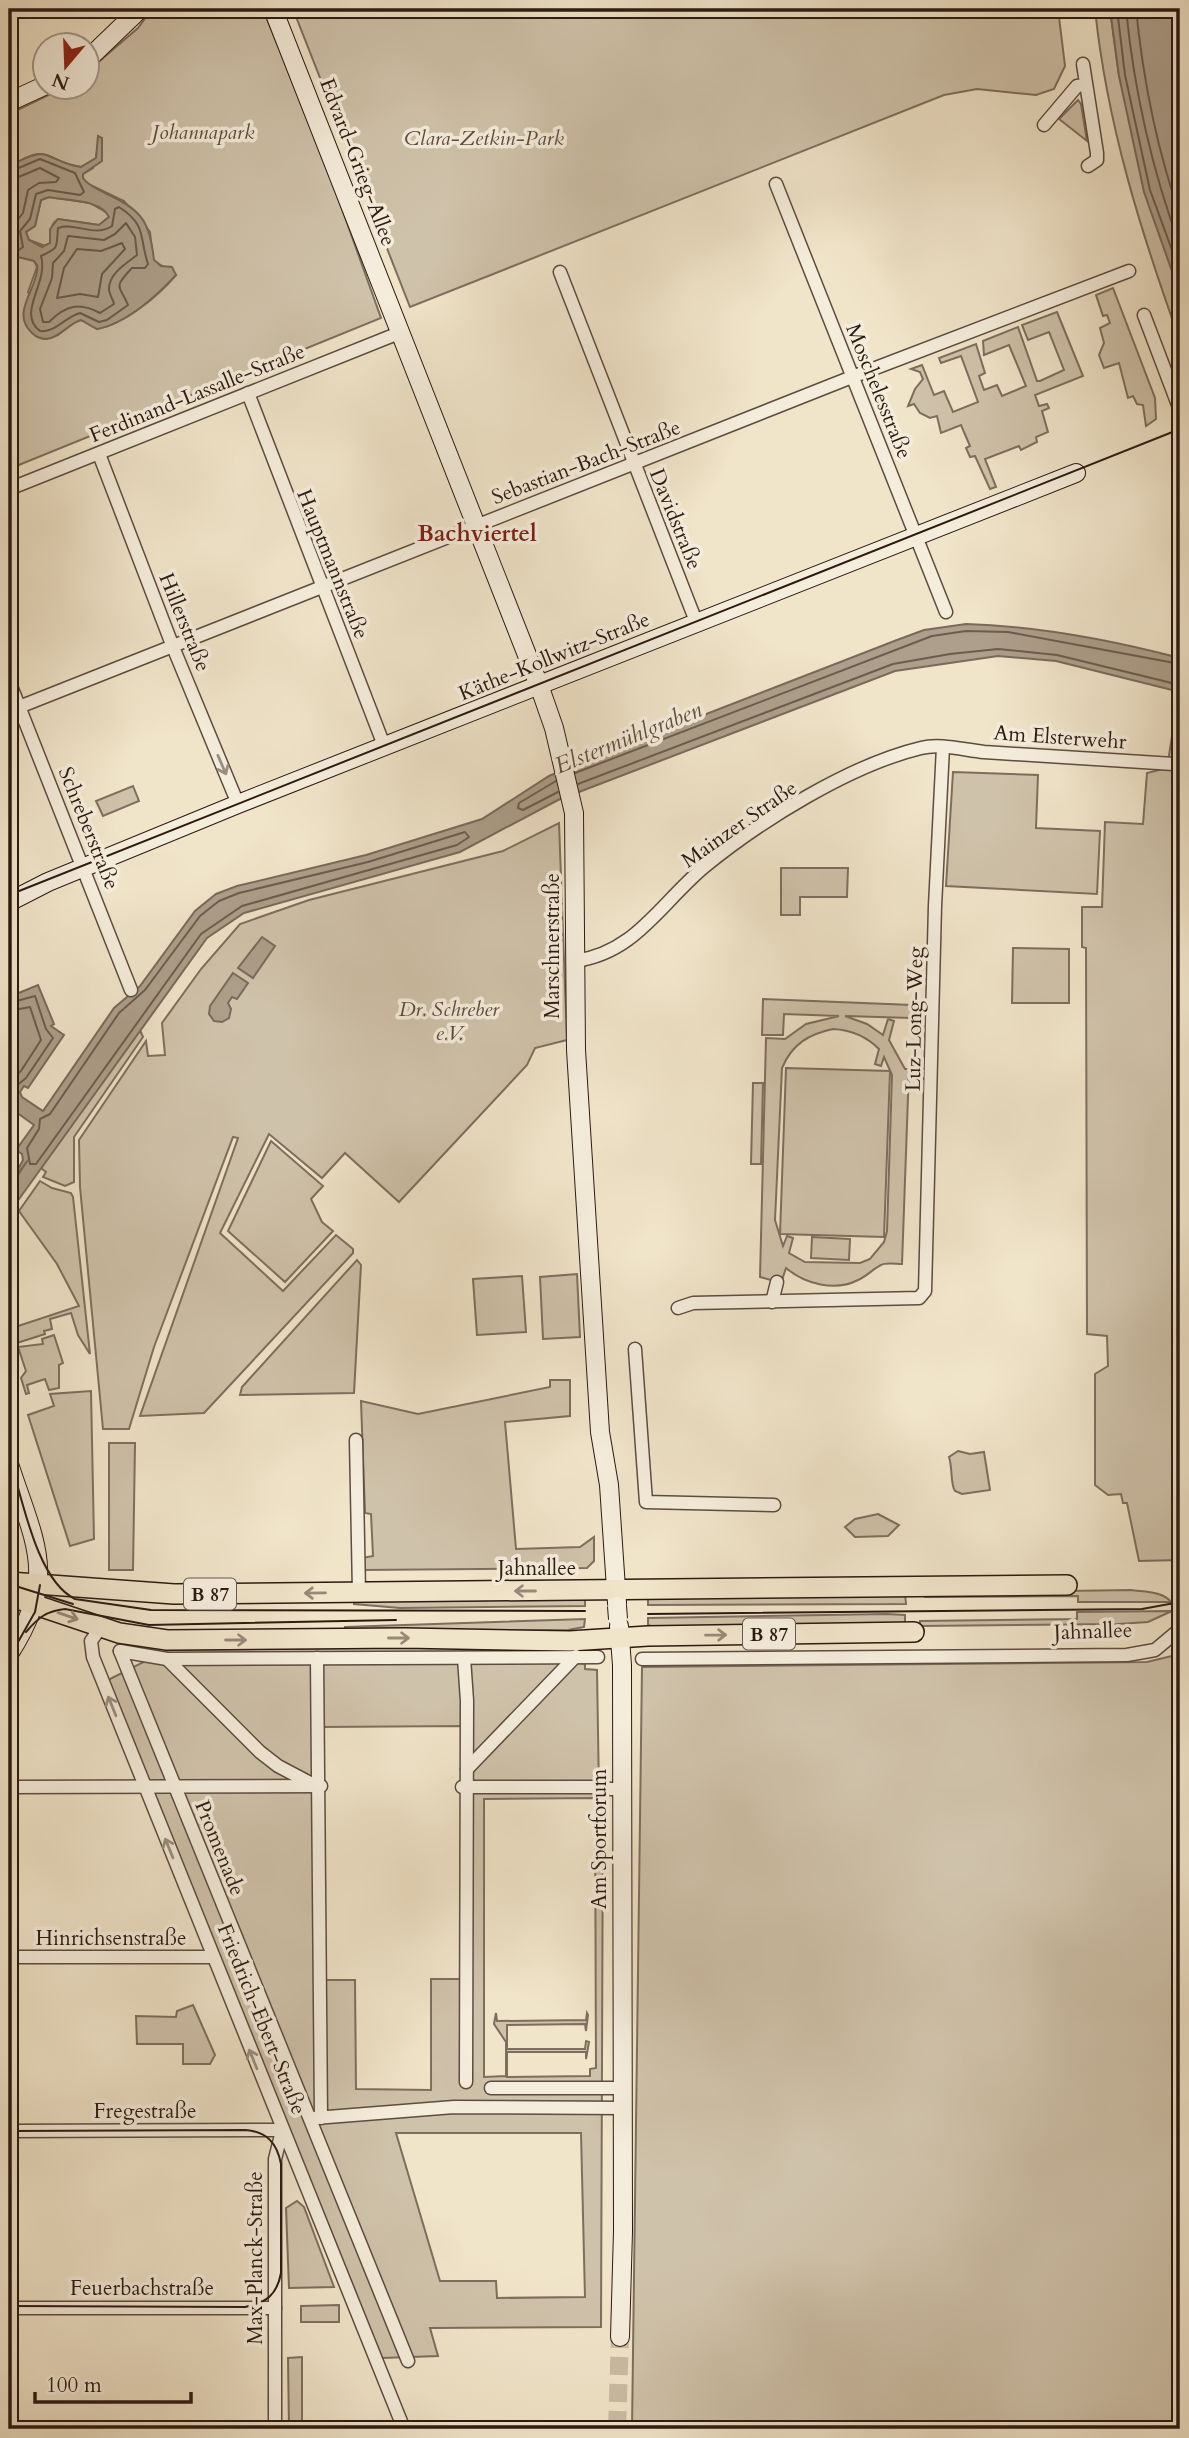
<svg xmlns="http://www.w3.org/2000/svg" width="1189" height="2438" viewBox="0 0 1189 2438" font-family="Cardo,serif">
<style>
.green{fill:#cfc2aa;stroke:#7e6e5e;stroke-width:2;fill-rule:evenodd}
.water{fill:#ad9f8b;stroke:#796a5b;stroke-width:2;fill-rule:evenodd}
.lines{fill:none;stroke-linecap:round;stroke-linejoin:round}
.shore{stroke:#6c5c4e;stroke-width:2}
.secondary-tunnel{stroke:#c9bca4;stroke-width:18;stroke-dasharray:18 9;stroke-linecap:butt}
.street-casing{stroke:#5d4c40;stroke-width:15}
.secondary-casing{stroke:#2c1a12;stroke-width:20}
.primary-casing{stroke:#2c1a12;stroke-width:22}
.street{stroke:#f5eddc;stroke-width:12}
.secondary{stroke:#f5eddc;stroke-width:18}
.primary{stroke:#f0e4c9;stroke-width:19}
.tram{stroke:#2c1a12;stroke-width:2}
.secondary-bridge-casing{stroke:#2c1a12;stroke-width:20;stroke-linecap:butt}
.secondary-bridge{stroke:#f5eddc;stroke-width:18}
.oneway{stroke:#9b8e81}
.oneway2{stroke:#988977}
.labels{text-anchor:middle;stroke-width:7;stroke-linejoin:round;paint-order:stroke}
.shield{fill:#f5eddc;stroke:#68594f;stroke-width:2}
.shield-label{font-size:19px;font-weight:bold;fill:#2c1a12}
.park-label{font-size:21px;font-style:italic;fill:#5d4c40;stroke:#f5eddc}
.street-label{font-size:21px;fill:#2c1a12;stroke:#f5eddc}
.neighbourhood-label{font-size:23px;font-weight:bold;fill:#7a1f14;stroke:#f5eddc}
.water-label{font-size:23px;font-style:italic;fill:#604f42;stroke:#f5eddc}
</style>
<rect width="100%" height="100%" fill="#f0e4c9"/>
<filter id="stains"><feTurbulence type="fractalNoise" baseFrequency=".00286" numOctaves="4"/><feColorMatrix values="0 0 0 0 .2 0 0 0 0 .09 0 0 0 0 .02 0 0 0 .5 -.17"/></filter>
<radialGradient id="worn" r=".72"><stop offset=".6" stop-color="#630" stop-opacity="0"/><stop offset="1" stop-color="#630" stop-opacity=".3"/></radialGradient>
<g class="green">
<path d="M152 9H263L327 167 381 318 9 469V279L18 257 34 260 37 267 28 292 58 335 69 324 81 320 97 329C125 324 158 296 176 275L153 260 150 232 124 201 86 183 83 178V174L93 168 100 148 99 137 96 158 81 167C43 161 50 141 9 167V114L63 88H88V71L138 28Z"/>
<polygon points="293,9 1058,9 1065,66 1054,89 1036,95 977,89 944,95 410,307"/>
<path d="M1095 9H1110L1119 76 1180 294V341C1141 232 1107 125 1095 9Z"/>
<polygon points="1078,100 1081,104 1087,141 1059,119"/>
<path d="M49 197 90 203 109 214V217L99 225 58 219C46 227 55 237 48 247L29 240 26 232 35 226 41 200Z"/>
<polygon points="1113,288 1155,398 1156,419 1146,426 1143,405 1137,404 1133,396 1128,398 1119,363 1104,368 1099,355 1104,343 1100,328 1110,323 1107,315 1103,316 1096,295"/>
<polygon points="1057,312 1083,376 1035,395 1039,406 1047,404 1049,408 1042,411 1048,432 1036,437 1037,442 1021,450 1019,446 985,459 996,487 990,489 975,456 970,457 966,448 970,446 961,425 941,433 937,416 930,418 920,413 914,404 908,406 915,389 923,379 920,372 911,369 922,365 934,395 944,391 953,412 978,402 961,356 941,363 939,358 976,344 985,373 979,376 984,390 997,385 1002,396 1026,386 1009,345 984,355 983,341 1018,327 1037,381 1040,381 1064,370 1049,332 1028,340 1022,325"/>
<polygon points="1179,692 1180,1560 1139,1561 1127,1503 1123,1503 1121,1494 1108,1495 1095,1485 1095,1374 1108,1366 1107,1336 1087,1334 1086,948 1082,947 1082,907 1102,907 1105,822 1143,824 1147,773 1167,768"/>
<polygon points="953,772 1038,775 1036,828 1100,831 1097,894 946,886"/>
<polygon points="133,786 139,801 103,816 96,801"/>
<polygon points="559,823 567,1040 535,1048 527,1065 399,1202 345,1153 322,1178 269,1134 220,1233 283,1291 336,1235 353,1249 353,1253 204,1413 140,1416 238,1138 233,1137 154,1347 129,1429 103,1429 80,1187 79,1140 146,1041 148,1056 165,1055 162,1023 201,969 240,924 309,900 503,851"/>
<polygon points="781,868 848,868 847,897 800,897 800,915 781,915"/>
<polygon points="1013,948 1069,949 1069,1003 1012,1003"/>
<path d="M763 999 912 1005 911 1018 845 1016 867 1024 883 1035 888 1019 894 1021 889 1040 905 1069H909L902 1264C896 1264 886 1262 881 1265 873 1269 867 1276 858 1280 835 1292 805 1284 786 1268L781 1283 760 1277 766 1038 785 1039 806 1024 839 1016 784 1014 783 1035H762ZM833 1029C852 1030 866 1036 879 1049L875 1064 881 1066 884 1057 892 1075 887 1231 884 1242 870 1259 860 1263 805 1262 789 1253 793 1238 787 1236 783 1246 775 1220 782 1068C792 1044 809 1034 833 1029Z"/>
<polygon points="139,1028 143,1037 74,1137 74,1182 65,1186 43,1177 46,1172 41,1168"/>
<polygon points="786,1068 890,1071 884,1237 780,1234"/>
<polygon points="753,1083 763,1083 761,1164 751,1164"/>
<polygon points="271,1141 323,1186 311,1199 322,1222 333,1231 285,1282 228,1231"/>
<polygon points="40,1181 52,1188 71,1193 73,1197 90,1354 78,1335 71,1313 50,1319 52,1329 44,1331 45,1334 17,1343 13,1332 9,1333 9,1329 79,1306 57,1264 19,1211"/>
<polygon points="812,1237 850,1239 849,1260 811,1258"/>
<polygon points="357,1260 361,1265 354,1393 240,1395 242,1387"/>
<polygon points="577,1274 580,1337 543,1339 540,1277"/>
<polygon points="522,1276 526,1332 477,1335 473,1279"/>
<polygon points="54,1335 63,1363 59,1365 59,1388 49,1390 45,1379 27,1385 29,1393 26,1394 21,1378 26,1371 18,1347 43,1344 42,1339"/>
<polygon points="550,1380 570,1380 570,1416 505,1422 516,1549 580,1547 594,1537 594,1561 587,1568 362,1570 362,1558 373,1556 371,1514 365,1513 361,1401 418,1414 550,1387"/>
<polygon points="91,1391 94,1539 70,1546 28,1415 54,1406 50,1394"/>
<polygon points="109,1443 135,1443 133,1570 109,1570"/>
<path d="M958 1451 970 1454 984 1452 990 1490 962 1494 955 1491C950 1483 953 1470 949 1457Z"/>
<polygon points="878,1514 899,1525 888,1536 855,1537 845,1527 855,1519"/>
<path d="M1131 1590C1144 1592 1163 1591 1171 1602H1078V1596L925 1597 922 1593Z"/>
<polygon points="905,1593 906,1604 648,1605 648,1598"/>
<polygon points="585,1598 585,1606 400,1608 354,1604 354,1600"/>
<polygon points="1172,1611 1148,1622 1118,1624 920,1626 920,1621 1077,1619 1077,1612"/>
<polygon points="887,1614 905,1615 905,1627 657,1628 648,1625 648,1618"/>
<polygon points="585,1619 584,1627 568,1630 345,1633 345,1627"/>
<path d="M555 1646 564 1660 585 1664V1669L597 1670 599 1793 603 1794 601 2327 430 2328 438 2356 382 2358 108 1680 167 1650ZM462 1726V1979H431V2090L356 2089 355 1980H322L321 1727ZM595 1798 596 2068 590 2069V2076L507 2077V2052H586V2059L589 2042 586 2041 585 2049H507V2025L585 2024 586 2031 588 2015 587 2013 586 2020 497 2021 496 2013 494 2024 506 2042V2076L484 2077V1799ZM396 2133H581L585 2297 497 2298 496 2281H440Z"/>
<polygon points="1180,1654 1180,2429 632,2429 642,1667 1147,1662"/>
<polygon points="193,2005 215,2055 210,2064 183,2064 183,2044 137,2044 136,2016 176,2017 177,2011"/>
<polygon points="297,2201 304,2207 334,2287 289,2288 286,2208"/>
<polygon points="339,2305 339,2322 301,2322 301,2306"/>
<polygon points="302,2357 302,2429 289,2429 288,2358"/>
</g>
<g class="water">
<polygon points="1110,9 1180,9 1180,294 1144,192 1119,76"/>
<path d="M98 136 102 138V161L83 174V178C88 186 97 188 105 193 142 210 149 220 154 260L161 266 172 267 176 275C157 296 125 324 97 329L81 320C68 324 61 337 47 339 42 339 36 337 32 333 11 314 35 291 37 271 38 265 37 265 34 261L18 257 9 279V167C51 141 43 161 81 167L96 158ZM49 197C66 201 101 199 109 217L99 225 58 219 50 229V243L42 247 29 240 26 232 35 226 41 200Z"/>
<path d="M966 624C1038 626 1111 640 1180 658V692L1056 661 998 656 895 671 558 800 460 852 244 913 207 938 9 1213V1188L28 1160 9 1185 23 1160 22 1154 16 1150 34 1125 9 1107V997L38 985 54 1024 51 1026 64 1035 28 1088 24 1086 20 1092 22 1097 43 1111 114 1008 140 986 195 911 216 894 237 886 366 855 482 819 549 776 585 761 897 640 924 630Z"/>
<polygon points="262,937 275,946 253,978 238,968"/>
<polygon points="233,973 248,983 237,999 232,997 228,1003 231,1009 229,1018 222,1022 214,1021 209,1014 210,1006"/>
</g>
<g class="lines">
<g class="shore">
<polyline points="1117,9 1125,75 1150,190 1180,272"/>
<path d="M1126 9C1134 90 1152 170 1180 246"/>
<path d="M1136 9C1143 78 1157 150 1180 215"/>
<polyline points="9,172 40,159 75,173 84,192 80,195 48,190 36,194 30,219 20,231 23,247 9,257"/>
<polyline points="9,181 40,168 59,178 56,182 39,183 28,190 23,213 11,228 9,244"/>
<path d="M119 207C147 225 139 237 148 264L145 268H132C112 289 120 285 128 305L107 320 99 322 80 313C65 317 55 333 40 331 16 313 49 283 41 256 60 247 56 248 58 228 77 222 94 238 112 226L115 209Z"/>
<path d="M126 223 135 237 137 255C127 263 109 273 109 289 109 294 113 299 114 304L100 313C79 302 66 305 49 322H43L40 309 52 278 53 263 64 251 68 236 104 240 115 234Z"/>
<polygon points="122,243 125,249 102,274 98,297 80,294 57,298 64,268 77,249 101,251"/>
<polyline points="575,773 932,636 966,631 1008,632 1180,664"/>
<polyline points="556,781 519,803 518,808 523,810 558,792"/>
<polyline points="578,784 893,664 950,654 998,649 1057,655 1180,685"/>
<polygon points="465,832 469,837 457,845 242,906 201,934 36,1164 30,1164 27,1148 39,1129 40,1119 50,1114 119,1013 145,990 200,916 219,901 239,893 368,862"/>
<polyline points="9,1003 35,996 46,1029 53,1038 26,1078 15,1087 14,1100 9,1102"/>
<polyline points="9,1011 30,1007 41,1040 21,1071 9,1081"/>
</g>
<polyline class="secondary-tunnel" points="617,2429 620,2337"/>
<g class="street-casing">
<g id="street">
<polyline points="1083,64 1097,153 1097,160 1088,166"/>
<polyline points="1044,125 1077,86 1085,85"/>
<polyline points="776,184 946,612"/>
<polyline points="560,272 697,624"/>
<polyline points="1144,315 1180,410"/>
<polyline points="248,393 385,748"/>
<polyline points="99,454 173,647 238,804"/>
<polyline points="9,489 399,333"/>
<polyline points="9,681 131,990"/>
<polyline points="19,707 852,377 1129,271"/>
<path d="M575 961C635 953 660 904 704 867 760 821 850 765 921 748 940 743 964 750 984 752 1048 756 1111 760 1174 764"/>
<polyline points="772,1302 777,1282"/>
<polyline points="678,1308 693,1303 919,1298 925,1291 935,906 943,747"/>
<polyline points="635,1349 646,1502 774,1505"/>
<polyline points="356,1440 359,1592"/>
<polyline points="101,1627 91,1641 93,1657 404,2429"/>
<polyline points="120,1651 408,2361"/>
<polyline points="120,1651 167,1659 598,1657"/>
<polyline points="317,1658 321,2118"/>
<polyline points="464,1658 467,1701 466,2082"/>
<polyline points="167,1659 260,1752 278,1766 314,1785"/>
<polyline points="642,1659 1127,1655 1155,1650 1180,1629"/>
<polyline points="467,1769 576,1656"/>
<polyline points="9,1787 321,1786"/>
<polyline points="462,1787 591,1787 622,1790"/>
<polyline points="9,1957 212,1957"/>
<polyline points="491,2088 623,2088"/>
<polyline points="315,2118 454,2107 623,2108"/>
<polyline points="9,2131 282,2130"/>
<polyline points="9,2308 275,2308"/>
<polyline points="275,2429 275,2159 282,2131"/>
</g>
</g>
<g class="secondary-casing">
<g id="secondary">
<polyline points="273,9 540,688 554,728 574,813 576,1050 600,1432 609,1485 617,1603"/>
<polyline points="88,59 140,9"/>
<polyline points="9,102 46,85"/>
<polyline points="9,902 48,882 238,804 1076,473"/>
<path d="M9 1464C35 1544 59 1576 9 1654"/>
<polyline points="619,1626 622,1665 623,2231 620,2337"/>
</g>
</g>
<g class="primary-casing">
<g id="primary">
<polyline points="9,1582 174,1594 1067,1585"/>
<polyline points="9,1596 119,1633 167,1640 404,1638 570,1641 648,1636 914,1632"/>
</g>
</g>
<use href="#street" class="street"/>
<use href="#secondary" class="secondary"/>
<use href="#primary" class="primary"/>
<g class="tram">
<polyline points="9,895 1180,429"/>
<path d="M9 1456C22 1496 36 1580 75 1599L151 1610 585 1611"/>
<polyline points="9,1584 73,1604"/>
<polyline points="648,1614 1142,1609 1180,1602"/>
<path d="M26 1632C38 1618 46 1611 65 1609L149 1625 396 1620"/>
<polyline points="9,1658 35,1612 40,1585"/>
<path d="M9 2131 246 2130C267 2132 277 2143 281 2164V2273C277 2295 266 2303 245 2307L9 2306"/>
</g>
<g class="secondary-bridge-casing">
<polyline id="secondary-bridge" points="617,1606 618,1619"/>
</g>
<use href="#secondary-bridge" class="secondary-bridge"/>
</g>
<defs><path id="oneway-shaft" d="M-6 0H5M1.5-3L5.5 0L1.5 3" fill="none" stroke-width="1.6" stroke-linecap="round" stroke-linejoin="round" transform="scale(1.75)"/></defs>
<g class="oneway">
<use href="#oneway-shaft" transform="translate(222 765) rotate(67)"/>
<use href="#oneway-shaft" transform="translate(112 1706) rotate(-112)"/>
<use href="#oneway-shaft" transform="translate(169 1848) rotate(-112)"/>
<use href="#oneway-shaft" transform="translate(253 2059) rotate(-112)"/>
</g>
<g class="oneway2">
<use href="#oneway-shaft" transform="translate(525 1591) rotate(180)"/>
<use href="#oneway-shaft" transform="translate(315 1593) rotate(179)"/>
<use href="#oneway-shaft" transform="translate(68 1616) rotate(19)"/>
<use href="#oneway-shaft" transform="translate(716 1635) rotate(-1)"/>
<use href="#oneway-shaft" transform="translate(399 1638)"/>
<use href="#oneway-shaft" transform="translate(236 1640)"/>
</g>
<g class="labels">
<g class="shield">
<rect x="184" y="1578.5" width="52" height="31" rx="5"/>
<rect x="743" y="1618.5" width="52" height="31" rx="5"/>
</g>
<g class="shield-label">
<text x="210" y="1601">B 87</text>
<text x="769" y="1641">B 87</text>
</g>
<g class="park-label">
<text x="203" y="139">Johannapark</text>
<text x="484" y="145">Clara-Zetkin-Park</text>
<text x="449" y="1016">Dr. Schreber<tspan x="449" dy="24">e.V.</tspan></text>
</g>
<g class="street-label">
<text transform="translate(358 162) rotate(69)" y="7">Edvard-Grieg-Allee</text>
<text transform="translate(879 391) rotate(68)" y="7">Moschelesstraße</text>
<text transform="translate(197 393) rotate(-22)" y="7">Ferdinand-Lassalle-Straße</text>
<text transform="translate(586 462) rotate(-21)" y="7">Sebastian-Bach-Straße</text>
<text transform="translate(676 519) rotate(68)" y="7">Davidstraße</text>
<text transform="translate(333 564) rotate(68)" y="7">Hauptmannstraße</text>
<text transform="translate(185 622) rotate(68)" y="7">Hillerstraße</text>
<text transform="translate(554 656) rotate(-22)" y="7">Käthe-Kollwitz-Straße</text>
<text transform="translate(1060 737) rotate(4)" y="7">Am Elsterwehr</text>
<text transform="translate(739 824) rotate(-35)" y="7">Mainzer Straße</text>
<text transform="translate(89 828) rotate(68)" y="7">Schreberstraße</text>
<text transform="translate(552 946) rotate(-90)" y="7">Marschnerstraße</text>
<text transform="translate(914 1019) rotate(-89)" y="7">Luz-Long-Weg</text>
<text x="537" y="1575">Jahnallee</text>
<text transform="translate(1093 1631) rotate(-2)" y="7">Jahnallee</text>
<text transform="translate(599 1839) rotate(-90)" y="7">Am Sportforum</text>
<text transform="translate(220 1848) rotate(68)" y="7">Promenade</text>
<text x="111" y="1945">Hinrichsenstraße</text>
<text transform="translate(262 2019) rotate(68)" y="7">Friedrich-Ebert-Straße</text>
<text x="145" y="2118">Fregestraße</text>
<text transform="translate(255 2258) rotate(-90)" y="7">Max-Planck-Straße</text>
<text x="142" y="2295">Feuerbachstraße</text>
</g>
<g class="neighbourhood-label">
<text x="477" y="541">Bachviertel</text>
</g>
<g class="water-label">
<text transform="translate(628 737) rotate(-22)" y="8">Elstermühlgraben</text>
</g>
</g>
<rect width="1189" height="2438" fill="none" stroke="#f0e4c9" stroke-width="35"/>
<rect x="10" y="10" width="1168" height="2417" fill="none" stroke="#2c1a12" stroke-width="3.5"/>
<rect x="18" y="18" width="1154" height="2403" fill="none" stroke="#2c1a12" stroke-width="2"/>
<g transform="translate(66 66) rotate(199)"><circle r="33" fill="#f5eddc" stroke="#a5998b" stroke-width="2"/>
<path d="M0-5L12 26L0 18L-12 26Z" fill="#8f2418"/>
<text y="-10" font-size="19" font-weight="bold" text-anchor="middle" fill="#2c1a12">N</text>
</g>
<path d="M35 2392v10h156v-10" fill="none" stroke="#2c1a12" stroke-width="3.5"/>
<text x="46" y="2392" font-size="21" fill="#2c1a12" stroke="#f5eddc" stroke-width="5" paint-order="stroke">100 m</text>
<rect width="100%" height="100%" filter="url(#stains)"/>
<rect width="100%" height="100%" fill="url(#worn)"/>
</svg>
